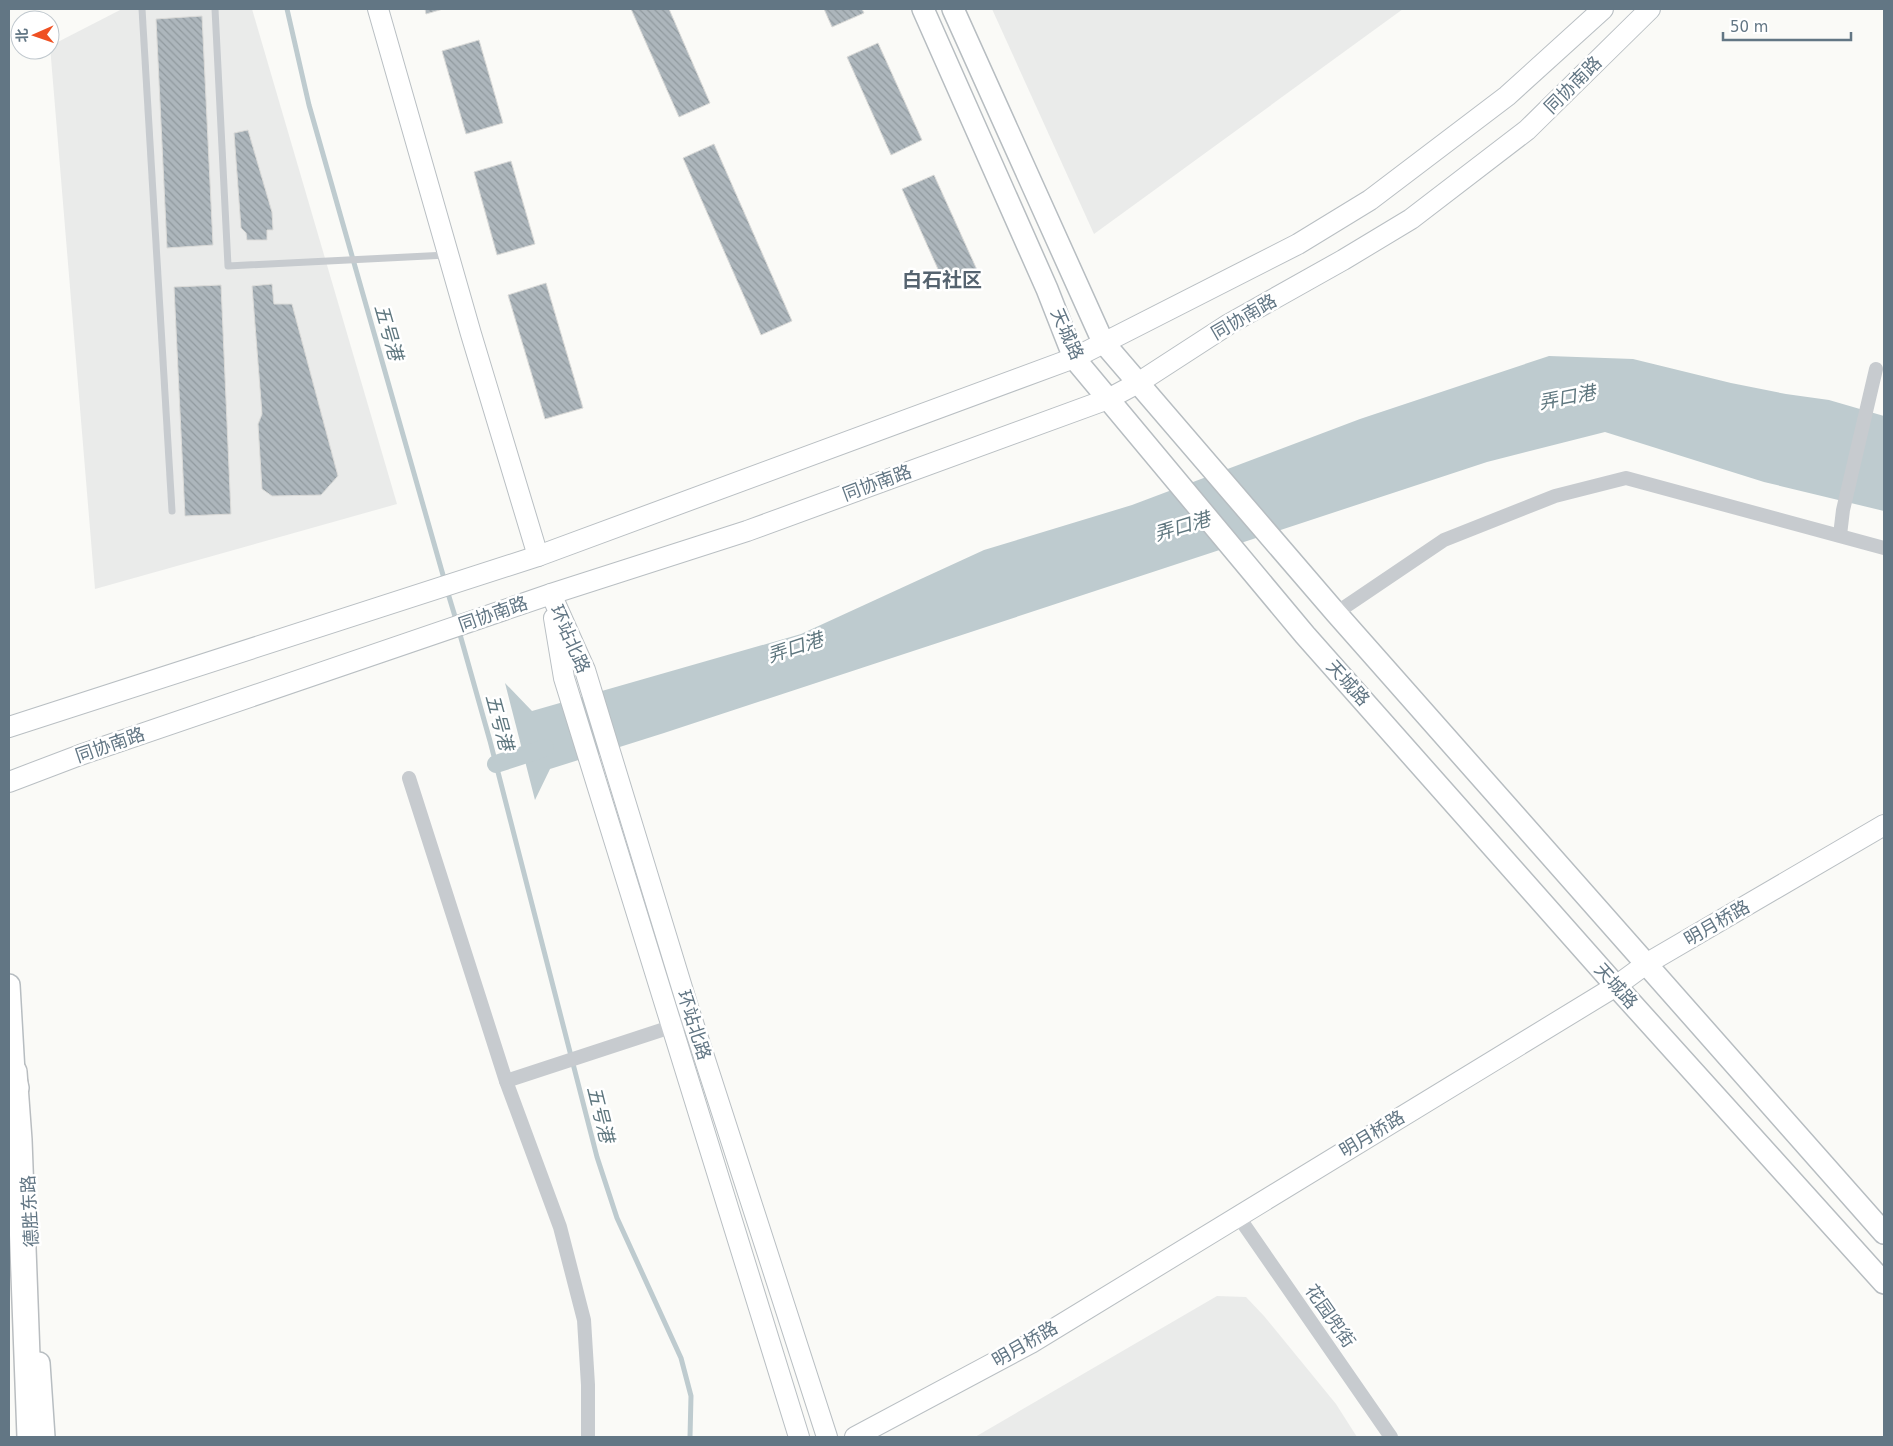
<svg xmlns="http://www.w3.org/2000/svg" width="1893" height="1446" viewBox="0 0 1893 1446" font-family="'DejaVu Sans','Noto Sans SC',sans-serif">
<style>
.built{fill:#eaebea}
.water{fill:#becbcf}
.lines{fill:none;stroke-linecap:round;stroke-linejoin:round}
.stream{stroke:#becbcf;stroke-width:5}
.canal{stroke:#becbcf;stroke-width:18}
.building{fill:url(#building-back-hatch);stroke:#dbdbd9}
.secondary-casing{stroke:#b9bfc3;stroke-width:22}
.primary-casing{stroke:#b7bdc1;stroke-width:24}
.highway-casing{stroke:#b9bdc0;stroke-width:28}
.lane{stroke:#c7cbcf;stroke-width:7}
.street{stroke:#c7cbcf;stroke-width:14}
.secondary{stroke:#fff;stroke-width:20}
.primary{stroke:#fff;stroke-width:21}
.highway{stroke:#fff;stroke-width:25}
.labels{text-anchor:middle;stroke-width:5;stroke-linejoin:round;paint-order:stroke}
.street-label{font-size:18px;fill:#627684;stroke:#fff}
.water-label{font-size:19px;font-style:italic;fill:#5e767e;stroke:#fff}
.quarter-label{font-size:20px;font-weight:bold;fill:#55636f;stroke:#fff}
</style>
<defs>
<pattern id="building-back-hatch" width="6" height="6" patternUnits="userSpaceOnUse" patternTransform="scale(1.25)"><rect width="6" height="6" fill="#adb6bc"/><path d="M-1 5l2 2M0 0l6 6M5-1l2 2" fill="none" stroke="#90999e"/></pattern>
</defs>
<rect width="100%" height="100%" fill="#fafaf7"/>
<g class="built">
<polygon points="122,9 252,9 397,504 95,589 50,46"/>
<polygon points="992,9 1403,9 1094,234"/>
<polygon points="1217,1296 1246,1297 1264,1316 1336,1404 1357,1437 975,1437"/>
</g>
<polygon class="water" points="1549,356 1633,359 1731,383 1786,394 1829,400 1884,416 1884,511 1764,482 1605,432 1487,462 664,733 550,769 535,800 505,683 532,711 801,634 984,550 1132,505 1360,419"/>
<g class="lines">
<g class="stream">
<polyline points="287,9 309,105 445,582"/>
<polyline points="447,590 457,623"/>
<polyline points="459,631 490,741 597,1157 617,1218 681,1358 691,1396 690,1437"/>
</g>
<polyline class="canal" points="496,764 545,748"/>
</g>
<g class="building">
<polygon points="425,9 443,9 426,14"/>
<polygon points="631,9 669,9 710,103 679,117"/>
<polygon points="824,9 862,9 864,13 832,27"/>
<polygon points="202,16 213,245 167,248 156,19"/>
<polygon points="479,40 503,123 466,134 442,51"/>
<polygon points="878,43 922,140 891,155 847,57"/>
<polygon points="248,130 272,212 273,230 267,230 267,240 247,240 246,233 241,228 234,133"/>
<polygon points="714,144 792,321 761,335 683,158"/>
<polygon points="511,161 535,244 497,255 474,172"/>
<polygon points="934,175 978,272 946,287 902,189"/>
<polygon points="546,283 583,408 545,419 508,295"/>
<polygon points="272,284 274,304 292,304 338,476 321,495 272,496 262,489 258,424 262,414 252,286"/>
<polygon points="221,285 231,514 185,516 174,287"/>
</g>
<g class="lines">
<g class="secondary-casing">
<g id="secondary">
<polyline points="378,9 471,334 538,556"/>
<polyline points="551,594 585,670 687,1004 827,1437"/>
<polyline points="554,618 564,678 799,1437"/>
<polyline points="9,727 538,556 1074,358 1298,244 1370,200 1507,96 1603,9"/>
<polyline points="9,782 80,755 551,594 747,531 1108,399 1138,383 1229,324 1343,260 1411,219 1527,130 1650,9"/>
<polyline points="855,1437 1031,1343 1616,986 1646,964 1884,825"/>
</g>
</g>
<g class="primary-casing">
<g id="primary">
<polyline points="923,9 1047,289 1074,358 1305,635 1616,986 1884,1283"/>
<polyline points="953,9 1103,342 1336,613 1884,1233"/>
<polyline points="9,985 14,1072 18,1088"/>
<polyline points="39,1363 44,1437"/>
</g>
</g>
<g class="highway-casing">
<polyline id="highway" points="14,1072 19,1140 30,1437"/>
</g>
<g class="lane">
<polyline points="142,9 172,511"/>
<polyline points="215,9 228,266 447,255"/>
</g>
<g class="street">
<polyline points="1840,535 1843,510 1876,369"/>
<polyline points="1336,613 1444,540 1555,496 1626,478 1884,548"/>
<polyline points="409,778 506,1081 560,1227 584,1320 588,1385 588,1437"/>
<polyline points="506,1081 692,1020"/>
<polyline points="1238,1216 1391,1437"/>
</g>
<use href="#secondary" class="secondary"/>
<use href="#primary" class="primary"/>
<use href="#highway" class="highway"/>
</g>
<g class="labels">
<g class="street-label">
<text transform="translate(1573 85) rotate(-45)" y="6">同协南路</text>
<text transform="translate(1244 317) rotate(-30)" y="6">同协南路</text>
<text transform="translate(1067 334) rotate(66)" y="6">天城路</text>
<text transform="translate(877 483) rotate(-20)" y="6">同协南路</text>
<text transform="translate(493 614) rotate(-19)" y="6">同协南路</text>
<text transform="translate(570 639) rotate(66)" y="6">环站北路</text>
<text transform="translate(1348 683) rotate(48)" y="6">天城路</text>
<text transform="translate(110 745) rotate(-19)" y="6">同协南路</text>
<text transform="translate(1717 923) rotate(-30)" y="6">明月桥路</text>
<text transform="translate(1616 986) rotate(48)" y="6">天城路</text>
<text transform="translate(694 1025) rotate(72)" y="6">环站北路</text>
<text transform="translate(1372 1134) rotate(-31)" y="6">明月桥路</text>
<text transform="translate(30 1211) rotate(-93)" y="6">德胜东路</text>
<text transform="translate(1330 1316) rotate(55)" y="6">花园兜街</text>
<text transform="translate(1025 1344) rotate(-30)" y="6">明月桥路</text>
</g>
<g class="water-label">
<text transform="translate(389 332) rotate(74)" y="7">五号港</text>
<text transform="translate(1567 397) rotate(-11)" y="7">弄口港</text>
<text transform="translate(1182 526) rotate(-17)" y="7">弄口港</text>
<text transform="translate(795 647) rotate(-18)" y="7">弄口港</text>
<text transform="translate(500 722) rotate(75)" y="7">五号港</text>
<text transform="translate(601 1114) rotate(76)" y="7">五号港</text>
</g>
<g class="quarter-label">
<text x="942" y="287">白石社区</text>
</g>
</g>
<rect width="1893" height="1446" fill="none" stroke="#627684" stroke-width="20"/>
<g transform="translate(35 35) rotate(268)"><circle r="24" fill="#ffffff" stroke="#c0c8ce"/>
<path d="M0-4L9 19L0 12L-9 19Z" fill="#ef5022"/>
<text y="-8" font-size="14" font-weight="bold" text-anchor="middle" fill="#627684">北</text>
</g>
<path d="M1723 32v8h128v-8" fill="none" stroke="#627684" stroke-width="2.5"/>
<text x="1730" y="32" font-size="15" fill="#627684" stroke="#ffffff" stroke-width="4" paint-order="stroke">50 m</text>
</svg>
